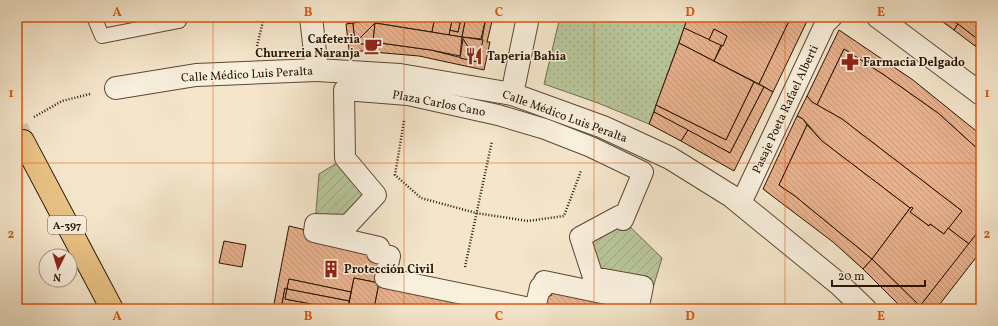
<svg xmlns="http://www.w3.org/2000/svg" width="998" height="326" viewBox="0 0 998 326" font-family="Vollkorn,serif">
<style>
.grass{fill:url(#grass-dots);stroke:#716d4e}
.garden{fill:url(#garden-furrows);stroke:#716d4e}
.building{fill:url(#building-back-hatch);stroke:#2a1403}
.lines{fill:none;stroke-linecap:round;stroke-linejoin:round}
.primary-tunnel{stroke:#d7c6ad;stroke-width:22;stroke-dasharray:22 11;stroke-linecap:butt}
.service-casing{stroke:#5d4835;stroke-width:16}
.pedestrian-casing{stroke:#5d4835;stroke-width:22}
.minor-casing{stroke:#5d4835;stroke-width:24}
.tertiary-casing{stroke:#5d4835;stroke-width:24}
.primary-casing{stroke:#2a1403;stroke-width:24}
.path{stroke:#2a1403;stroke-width:2.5;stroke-dasharray:1 2;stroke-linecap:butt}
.service{stroke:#f8efdd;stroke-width:14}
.pedestrian{stroke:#f8efdd;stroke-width:20}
.minor{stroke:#f8efdd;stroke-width:22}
.tertiary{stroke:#f8efdd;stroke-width:22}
.primary{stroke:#eac386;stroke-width:22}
.grid{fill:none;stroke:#de560c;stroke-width:1;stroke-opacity:0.55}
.labels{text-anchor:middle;stroke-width:3;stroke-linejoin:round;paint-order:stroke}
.shield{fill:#f8efdd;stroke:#685644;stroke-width:1}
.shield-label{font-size:11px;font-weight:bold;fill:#2a1403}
.poi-label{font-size:12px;font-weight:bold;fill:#2a1403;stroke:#f8efdd;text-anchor:start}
.street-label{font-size:12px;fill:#2a1403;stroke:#f8efdd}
.neatline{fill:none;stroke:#de560c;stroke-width:1.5}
.grid-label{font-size:13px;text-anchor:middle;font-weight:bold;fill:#de560c}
</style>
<defs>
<pattern id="grass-dots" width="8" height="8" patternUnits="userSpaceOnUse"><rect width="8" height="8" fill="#b8c69a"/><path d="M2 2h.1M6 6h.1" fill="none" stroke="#9ea983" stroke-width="1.8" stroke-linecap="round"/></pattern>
<pattern id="garden-furrows" width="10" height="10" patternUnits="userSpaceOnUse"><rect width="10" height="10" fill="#b8c69a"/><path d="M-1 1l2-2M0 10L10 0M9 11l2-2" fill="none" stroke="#9ea983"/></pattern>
<pattern id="building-back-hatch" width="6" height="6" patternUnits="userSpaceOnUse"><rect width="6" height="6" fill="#e8b08b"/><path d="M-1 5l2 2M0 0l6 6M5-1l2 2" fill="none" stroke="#c79676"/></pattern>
</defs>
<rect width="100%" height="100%" fill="#f5e6cb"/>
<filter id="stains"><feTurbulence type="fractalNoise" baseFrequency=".005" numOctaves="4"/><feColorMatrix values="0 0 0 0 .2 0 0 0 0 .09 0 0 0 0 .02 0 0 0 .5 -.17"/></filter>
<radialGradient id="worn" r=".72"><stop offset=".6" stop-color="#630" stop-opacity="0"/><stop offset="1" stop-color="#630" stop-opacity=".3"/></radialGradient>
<polygon class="grass" points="560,17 688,17 649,124 598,103 544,84"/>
<g class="garden">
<polygon points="345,158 376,195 348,225 315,224 319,174"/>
<polygon points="619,216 662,258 653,288 593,277 580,237"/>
</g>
<g class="building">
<polygon points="347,17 354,17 355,23 348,24"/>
<polygon points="354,17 374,17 374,20 355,23"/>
<polygon points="374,17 435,17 432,32 375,23"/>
<polygon points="435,17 453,17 449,35 432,32"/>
<polygon points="453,17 466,17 462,37 449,35 450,30 458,32 460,23 452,21"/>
<polygon points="466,17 486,17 481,39 462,37"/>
<polygon points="486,17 493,17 487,42 490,42 484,70 419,56 349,50 346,24 353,23 355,43 373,45 373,42 431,50 478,62"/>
<polygon points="688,17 785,17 790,19 759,84 714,61 727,36 714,29 709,40 684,28"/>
<polygon points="785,17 809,17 773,92 759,84 790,19"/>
<polygon points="936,17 948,17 958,24 954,30"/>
<polygon points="948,17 975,17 981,22 981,37 979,40"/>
<polygon points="374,20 375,23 355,43 353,23"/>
<polygon points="452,21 460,23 458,32 450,30"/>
<polygon points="375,23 373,45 355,43"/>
<polygon points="375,23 462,37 460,56 431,50 373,42"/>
<polygon points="958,24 979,40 975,46 954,30"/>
<polygon points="684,28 721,45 714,61 679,43"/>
<polygon points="714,29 727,36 723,46 709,40"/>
<polygon points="839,30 913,80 975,130 981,136 981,152 938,113 884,75 844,49 817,105 812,102 807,96"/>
<polygon points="462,37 483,40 478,62 463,39"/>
<polygon points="463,39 478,62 460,58"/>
<polygon points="980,39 981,40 981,51 975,46"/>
<polygon points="679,43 754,82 726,140 656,105"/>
<polygon points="844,49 884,75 938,113 981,152 981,228 969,244 948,228 962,211 842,119 817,105"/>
<polygon points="754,82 764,87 730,153 654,112 656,105 726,140"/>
<polygon points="764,87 773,92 734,171 681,141 688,130 730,153"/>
<polygon points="807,96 812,102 842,119 962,211 944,234 930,224 929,226 910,212 913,208 910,208 822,141 803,119 797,116"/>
<polygon points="654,112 688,130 681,141 649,124"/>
<polygon points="797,116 803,119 807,125 779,185 795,196 872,259 863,269 833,242 763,189"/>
<polygon points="807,125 822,141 910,208 872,259 795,196 779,185"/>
<polygon points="911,207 913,208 910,212 929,226 930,224 944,234 948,228 969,244 920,306 872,259"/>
<polygon points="289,226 314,232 383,260 379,283 354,278 351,292 289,279 287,289 285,288 281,309 273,309"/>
<polygon points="981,228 981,251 936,309 903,309 863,269 872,259 920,306"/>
<polygon points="224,241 246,245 242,267 219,263"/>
<polygon points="354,278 379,283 374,309 348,309"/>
<polygon points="289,279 351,292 349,301 287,289"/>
<polygon points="379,283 515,309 374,309"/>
<polygon points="285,288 287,289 285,299 338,309 281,309"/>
<polygon points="287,289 349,301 348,309 338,309 285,299"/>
<polygon points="552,289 638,309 541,309 545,294 551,296"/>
</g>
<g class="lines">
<polyline class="primary-tunnel" points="17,127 23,141"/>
<g class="service-casing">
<polyline id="service" points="94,17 102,36 179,21 178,17"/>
</g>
<g class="pedestrian-casing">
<g id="pedestrian">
<polygon points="344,90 408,95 498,115 545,129 591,147 643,172 623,220 619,216 580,237 593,277 643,286 640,301 544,281 543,288 540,287 535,309 385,278 390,256 377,253 379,247 314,232 315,224 348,225 376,195 345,158"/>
<polyline points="741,203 825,24 832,17"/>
</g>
</g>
<g class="minor-casing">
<g id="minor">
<polyline points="116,88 196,75 317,70"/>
<polyline points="512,94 528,17"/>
</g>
</g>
<g class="tertiary-casing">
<g id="tertiary">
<polyline points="311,17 317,70 400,75 512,94 603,127 670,158 731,196 840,285 865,309"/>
<polyline points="878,17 981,94"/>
</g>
</g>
<g class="primary-casing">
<polyline id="primary" points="23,141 112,309"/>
</g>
<g class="path">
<polyline points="257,46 264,17"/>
<polyline points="34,117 62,101 90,94"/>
<polyline points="404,121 395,175 421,198 476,213 528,221 564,216 581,171"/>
<polyline points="465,267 492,141"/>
</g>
<use href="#service" class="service"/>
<use href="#pedestrian" class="pedestrian"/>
<use href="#minor" class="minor"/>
<use href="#tertiary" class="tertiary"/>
<use href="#primary" class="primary"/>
</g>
<path class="grid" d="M213 17V309M404 17V309M594 17V309M785 17V309M17 163H981"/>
<defs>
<g id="cafe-bare" transform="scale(1.38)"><path d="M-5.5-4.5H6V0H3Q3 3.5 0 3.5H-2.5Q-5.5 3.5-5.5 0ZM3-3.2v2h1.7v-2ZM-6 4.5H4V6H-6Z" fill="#8f2418" stroke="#f8efdd" stroke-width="2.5" paint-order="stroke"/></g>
<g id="restaurant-bare" transform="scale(1.38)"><path d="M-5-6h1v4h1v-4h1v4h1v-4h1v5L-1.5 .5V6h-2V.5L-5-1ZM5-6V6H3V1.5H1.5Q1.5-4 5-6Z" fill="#8f2418" stroke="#f8efdd" stroke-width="2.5" paint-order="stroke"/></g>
<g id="pharmacy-bare" transform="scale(1.38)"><path d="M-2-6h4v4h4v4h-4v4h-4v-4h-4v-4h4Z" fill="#8f2418" stroke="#f8efdd" stroke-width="2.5" paint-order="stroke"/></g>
<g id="building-bare" transform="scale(1.38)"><path d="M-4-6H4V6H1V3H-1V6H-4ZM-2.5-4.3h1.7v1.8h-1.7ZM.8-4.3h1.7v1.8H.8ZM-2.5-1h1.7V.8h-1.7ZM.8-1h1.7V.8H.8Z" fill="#8f2418" stroke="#f8efdd" stroke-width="2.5" paint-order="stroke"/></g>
</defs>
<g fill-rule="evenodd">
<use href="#cafe-bare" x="373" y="46"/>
<use href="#restaurant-bare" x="474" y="56"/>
<use href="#pharmacy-bare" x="850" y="62"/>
<use href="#building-bare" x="331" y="269"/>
</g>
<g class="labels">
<rect class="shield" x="48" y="216" width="38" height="18" rx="3"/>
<g class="shield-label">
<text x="67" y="229">A-397</text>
</g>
<g class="poi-label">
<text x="360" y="43" text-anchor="end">Cafeteria<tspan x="360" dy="14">Churreria Naranja</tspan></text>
<text x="487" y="60">Taperia Bahia</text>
<text x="863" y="66">Farmacia Delgado</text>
<text x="344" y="273">Protección Civil</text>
</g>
<g class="street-label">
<text transform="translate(247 74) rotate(-3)" y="4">Calle Médico Luis Peralta</text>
<text transform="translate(439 103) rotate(11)" y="4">Plaza Carlos Cano</text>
<text transform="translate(785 109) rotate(-65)" y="4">Pasaje Poeta Rafael Alberti</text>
<text transform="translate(565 116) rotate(20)" y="4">Calle Médico Luis Peralta</text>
</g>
</g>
<rect width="998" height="326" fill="none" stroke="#f5e6cb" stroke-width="44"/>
<g transform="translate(58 268) rotate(185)"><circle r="19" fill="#f8efdd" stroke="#a69786"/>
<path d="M0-3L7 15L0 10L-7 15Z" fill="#8f2418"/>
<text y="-6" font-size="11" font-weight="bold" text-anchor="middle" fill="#2a1403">N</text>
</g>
<path d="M832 280v6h93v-6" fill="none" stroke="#2a1403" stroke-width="2"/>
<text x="838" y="280" font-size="12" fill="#2a1403" stroke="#f8efdd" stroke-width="3" paint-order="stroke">20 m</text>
<rect x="22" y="22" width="954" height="282" class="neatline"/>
<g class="grid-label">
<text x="117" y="16">A</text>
<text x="308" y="16">B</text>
<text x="499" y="16">C</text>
<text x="690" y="16">D</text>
<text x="881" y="16">E</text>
<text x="11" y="97">1</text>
<text x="987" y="97">1</text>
<text x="11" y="238">2</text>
<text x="987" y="238">2</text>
<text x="117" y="320">A</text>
<text x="308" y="320">B</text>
<text x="499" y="320">C</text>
<text x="690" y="320">D</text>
<text x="881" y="320">E</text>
</g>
<rect width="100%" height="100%" filter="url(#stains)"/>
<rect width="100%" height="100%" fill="url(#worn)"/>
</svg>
